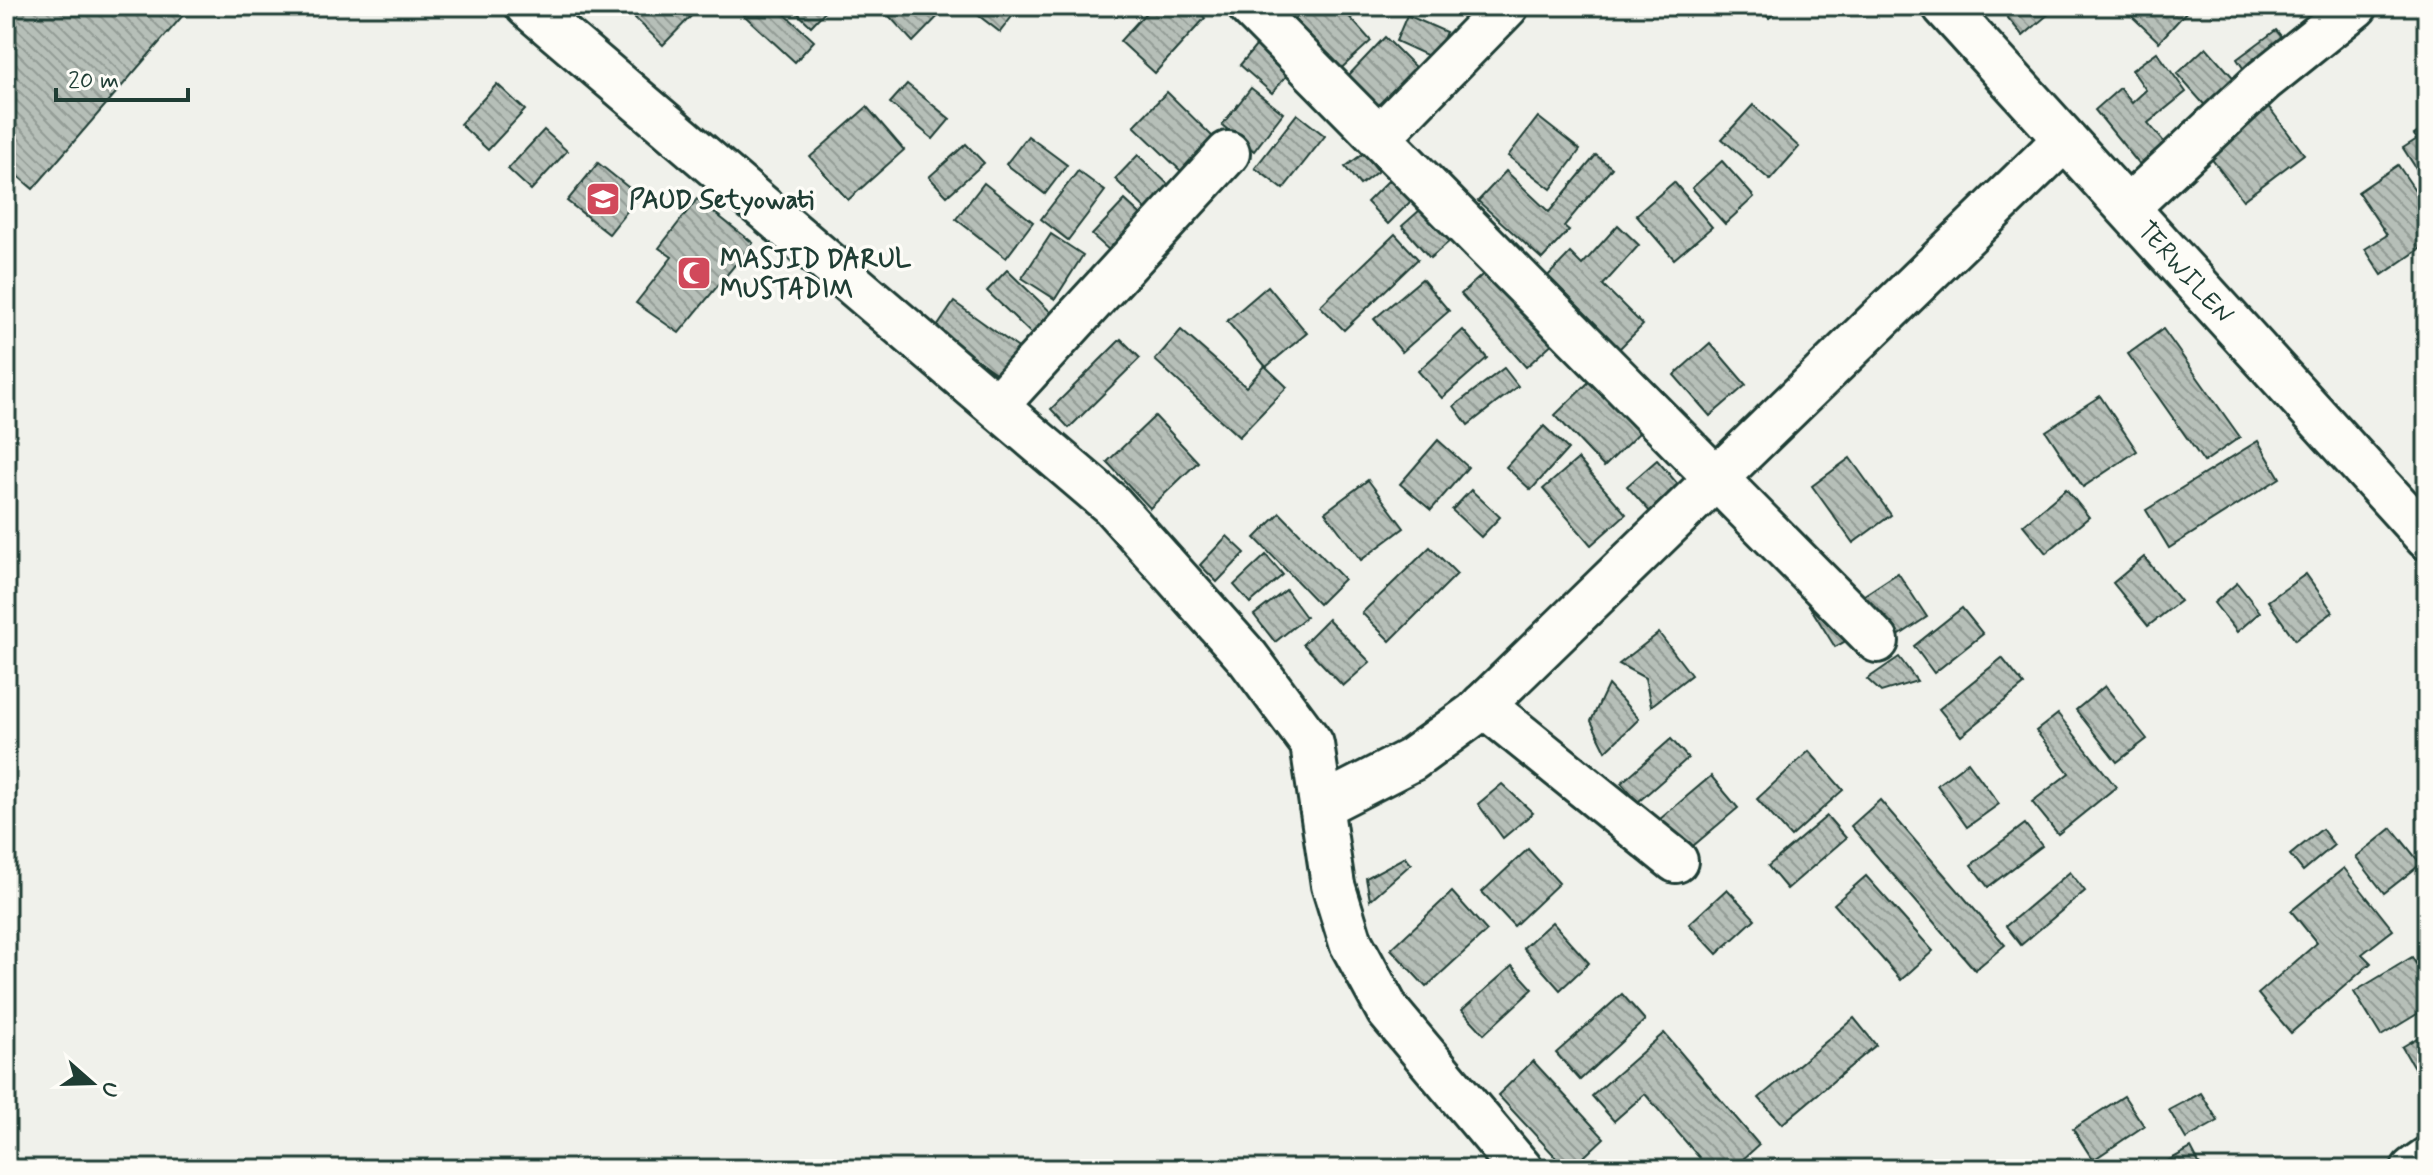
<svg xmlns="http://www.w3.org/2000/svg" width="2433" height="1175" viewBox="0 0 2433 1175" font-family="Mynerve,sans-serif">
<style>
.building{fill:url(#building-back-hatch);stroke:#1f3d34;stroke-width:2}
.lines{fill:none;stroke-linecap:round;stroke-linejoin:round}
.minor-casing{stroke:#1f3d34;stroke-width:48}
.minor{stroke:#fdfcf7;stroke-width:42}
.labels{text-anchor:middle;stroke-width:7;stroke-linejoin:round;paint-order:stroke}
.poi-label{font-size:26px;font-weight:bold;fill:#1f3d34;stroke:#fdfcf7;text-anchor:start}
.street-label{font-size:26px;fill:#1f3d34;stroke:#fdfcf7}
</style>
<defs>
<pattern id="building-back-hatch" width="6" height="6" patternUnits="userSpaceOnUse" patternTransform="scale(2)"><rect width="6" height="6" fill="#b6bfb8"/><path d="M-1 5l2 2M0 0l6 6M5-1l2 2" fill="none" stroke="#939c96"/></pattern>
</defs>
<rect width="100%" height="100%" fill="#f0f1eb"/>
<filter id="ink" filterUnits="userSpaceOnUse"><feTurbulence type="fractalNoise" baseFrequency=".0125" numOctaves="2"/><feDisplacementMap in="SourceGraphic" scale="16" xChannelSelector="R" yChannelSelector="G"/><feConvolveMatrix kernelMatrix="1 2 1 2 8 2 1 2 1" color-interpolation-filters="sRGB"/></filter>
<g filter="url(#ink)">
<g class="building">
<polygon points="6,6 191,6 33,189 6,166"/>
<polygon points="646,6 701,6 663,45 635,18"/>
<polygon points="776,6 814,41 795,62 735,7"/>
<polygon points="790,6 830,6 811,26"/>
<polygon points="880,6 948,6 913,42"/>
<polygon points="979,6 1020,6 1000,32 974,12"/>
<polygon points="1152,6 1192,6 1205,18 1155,73 1120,41"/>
<polygon points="1309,6 1340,6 1371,41 1335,74 1290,22"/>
<polygon points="1756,6 1781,6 1769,18"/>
<polygon points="1998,6 2058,6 2023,36"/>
<polygon points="2121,6 2183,6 2188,10 2159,42"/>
<polygon points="1407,15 1446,32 1435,59 1396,41"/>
<polygon points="2276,30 2285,41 2245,71 2237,59"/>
<polygon points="1267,33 1299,61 1272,93 1240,65"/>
<polygon points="1385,37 1424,76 1384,116 1346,78"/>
<polygon points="2206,47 2246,92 2217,119 2177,74"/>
<polygon points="2157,52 2186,92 2148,123 2165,143 2139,164 2095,110 2120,88 2132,103 2146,90 2132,70"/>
<polygon points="497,84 525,110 488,150 460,124"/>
<polygon points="907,84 950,119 933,139 890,103"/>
<polygon points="1251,88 1283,113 1254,151 1222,125"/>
<polygon points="1167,92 1217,141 1185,175 1134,126"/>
<polygon points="2265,102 2304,154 2243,200 2204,149"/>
<polygon points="1753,105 1799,147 1770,180 1722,139"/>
<polygon points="867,107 904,150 848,200 810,157"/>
<polygon points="1297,114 1325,136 1283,189 1255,168"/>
<polygon points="1538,117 1580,150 1551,189 1508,156"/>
<polygon points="2427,126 2427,161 2416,168 2403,148 2417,139 2414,135"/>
<polygon points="544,130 567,151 531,190 508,169"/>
<polygon points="1028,136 1067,165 1045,194 1006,164"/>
<polygon points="966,144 984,163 947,196 929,177"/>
<polygon points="1364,153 1378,171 1360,185 1345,167"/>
<polygon points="1138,155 1181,197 1158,221 1115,179"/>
<polygon points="1596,155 1612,168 1564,226 1569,230 1542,259 1478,201 1506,171 1549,212"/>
<polygon points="1722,161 1754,197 1725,224 1692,188"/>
<polygon points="598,163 639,196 609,234 567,201"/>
<polygon points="2398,165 2427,208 2427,244 2382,275 2365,249 2387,235 2358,192"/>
<polygon points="1403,166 1425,187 1388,224 1367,202"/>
<polygon points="1078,171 1105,191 1068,240 1041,219"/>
<polygon points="1674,182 1712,227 1674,259 1636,215"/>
<polygon points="984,183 1033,222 1006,258 956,219"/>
<polygon points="697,199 753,243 679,333 636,303 672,257 659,248"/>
<polygon points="1125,200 1150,223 1118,258 1092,235"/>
<polygon points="1429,202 1457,235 1430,258 1402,226"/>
<polygon points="1618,225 1639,245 1603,285 1643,325 1612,356 1540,284 1570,253 1582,265"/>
<polygon points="1051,234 1083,255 1055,299 1022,278"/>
<polygon points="1395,234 1418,259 1344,330 1320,306"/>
<polygon points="1491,267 1556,340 1526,367 1461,294"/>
<polygon points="1007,270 1060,321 1040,342 987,291"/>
<polygon points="1422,279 1449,311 1402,352 1374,319"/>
<polygon points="1268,286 1307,333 1266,367 1227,321"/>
<polygon points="954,302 1024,352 1004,379 935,330"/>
<polygon points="2163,329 2240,437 2204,462 2128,354"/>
<polygon points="1181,330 1246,387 1265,366 1287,387 1239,437 1155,360"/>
<polygon points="1463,330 1487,358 1442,398 1418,371"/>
<polygon points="1121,339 1140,358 1069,428 1051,409"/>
<polygon points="1710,343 1746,385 1710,416 1674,375"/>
<polygon points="1504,368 1518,386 1468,425 1454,406"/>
<polygon points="1593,378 1642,430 1604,467 1555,415"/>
<polygon points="2100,396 2137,451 2083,487 2046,431"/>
<polygon points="1155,416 1198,462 1150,508 1107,462"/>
<polygon points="1544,426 1568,449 1531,490 1506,467"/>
<polygon points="1438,440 1468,467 1431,510 1400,484"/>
<polygon points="2258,441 2280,478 2169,548 2146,510"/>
<polygon points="1850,458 1891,515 1853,543 1812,486"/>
<polygon points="1578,459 1626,514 1591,545 1543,489"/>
<polygon points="1657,460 1687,495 1658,521 1627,486"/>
<polygon points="1368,480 1404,528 1361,560 1325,512"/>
<polygon points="2066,489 2089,517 2046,553 2023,525"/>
<polygon points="1471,490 1500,517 1481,537 1452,510"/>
<polygon points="1280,513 1344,579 1319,604 1255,538"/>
<polygon points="1227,536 1245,553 1217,582 1200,565"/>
<polygon points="1430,547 1457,574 1390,641 1362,613"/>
<polygon points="1266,555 1283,575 1250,603 1234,585"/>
<polygon points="2144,557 2180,601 2148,626 2113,583"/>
<polygon points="1898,573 1927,617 1883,646 1855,601"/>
<polygon points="2306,574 2333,612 2295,640 2268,601"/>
<polygon points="2237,583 2260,612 2237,632 2214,603"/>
<polygon points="1818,589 1859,634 1835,647 1804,597"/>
<polygon points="1286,590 1306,617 1275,642 1254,615"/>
<polygon points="1962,608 1983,634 1934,673 1914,646"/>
<polygon points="1328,619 1370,662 1343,686 1303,644"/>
<polygon points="1659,633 1691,675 1651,706 1645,678 1619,664"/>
<polygon points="1899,657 1917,681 1881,692 1867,679"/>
<polygon points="2002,658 2024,685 1961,736 1939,709"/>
<polygon points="1608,685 1639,719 1606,751 1591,721"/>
<polygon points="2105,686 2147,739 2117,762 2076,710"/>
<polygon points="2058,714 2116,787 2058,834 2032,802 2069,773 2036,731"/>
<polygon points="1671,739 1688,758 1638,802 1621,783"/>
<polygon points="1809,751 1843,790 1791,837 1757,799"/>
<polygon points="1968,762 1999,804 1967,827 1937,785"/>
<polygon points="1711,776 1738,808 1687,851 1660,819"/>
<polygon points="1502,784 1533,813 1503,838 1478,804"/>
<polygon points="1880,800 2005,945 1975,970 1851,826"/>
<polygon points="1827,816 1846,838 1787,889 1768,866"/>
<polygon points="2025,824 2042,846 1988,887 1971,865"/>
<polygon points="2392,828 2421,864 2384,893 2356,857"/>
<polygon points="2322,829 2334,845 2303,871 2290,855"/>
<polygon points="1528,849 1559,883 1514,926 1482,892"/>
<polygon points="1405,857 1411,864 1370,900 1366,878"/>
<polygon points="2344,868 2393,930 2362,954 2371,963 2291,1033 2258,994 2317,943 2291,911"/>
<polygon points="2070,872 2085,891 2021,945 2006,926"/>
<polygon points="1866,876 1933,951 1901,980 1834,904"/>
<polygon points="1727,889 1755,919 1717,954 1689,924"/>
<polygon points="1452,892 1487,931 1426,987 1391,949"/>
<polygon points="1552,922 1589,963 1560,990 1523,948"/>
<polygon points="2412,957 2427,982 2427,1008 2381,1036 2354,992"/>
<polygon points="1512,966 1533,989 1484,1034 1462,1010"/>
<polygon points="1622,994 1645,1020 1580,1080 1556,1053"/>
<polygon points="1854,1018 1876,1045 1782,1124 1759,1098"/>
<polygon points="2427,1032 2427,1064 2416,1071 2402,1047"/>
<polygon points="1664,1033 1759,1145 1732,1169 1709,1169 1645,1094 1614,1121 1592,1096"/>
<polygon points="1533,1061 1604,1138 1571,1169 1567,1169 1498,1095"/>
<polygon points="2201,1093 2218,1121 2186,1139 2169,1110"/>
<polygon points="2124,1096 2144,1126 2093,1160 2073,1129"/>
<polygon points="2191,1148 2202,1169 2153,1169"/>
</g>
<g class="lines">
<g class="minor-casing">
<g id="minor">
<polyline points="527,6 1112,505 1248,658 1312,744 1333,885 1351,943 1388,1011 1521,1169"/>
<polyline points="1249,6 1877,641"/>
<polyline points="1944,6 2427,538"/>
<polyline points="1379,137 1507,6"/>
<polyline points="2128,207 2264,80 2356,6"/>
<polyline points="997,405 1228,153"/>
<polyline points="1483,705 1676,861"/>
<polyline points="1321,806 1411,760 1474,714 2064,140"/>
<polyline points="2413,1169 2427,1159"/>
</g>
</g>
<use href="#minor" class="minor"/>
</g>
</g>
<defs>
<g id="school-square" transform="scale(1.8)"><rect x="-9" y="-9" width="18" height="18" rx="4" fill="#d1495b" stroke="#fdfcf7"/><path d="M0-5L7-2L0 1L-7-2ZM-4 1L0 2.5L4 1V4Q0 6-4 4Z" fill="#fff"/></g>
<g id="mosque-square" transform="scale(1.8)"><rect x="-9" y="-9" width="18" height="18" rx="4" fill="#d1495b" stroke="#fdfcf7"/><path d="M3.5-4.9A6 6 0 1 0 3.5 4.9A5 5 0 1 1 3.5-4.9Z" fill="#fff"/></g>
</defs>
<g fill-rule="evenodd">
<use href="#school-square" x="603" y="199"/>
<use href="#mosque-square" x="694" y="273"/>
</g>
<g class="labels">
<g class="poi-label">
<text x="629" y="208">PAUD Setyowati</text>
<text x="720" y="267">MASJID DARUL<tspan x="720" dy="30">MUSTADIM</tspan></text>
</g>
<g class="street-label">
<text transform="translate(2186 272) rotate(48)" y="9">TERWILEN</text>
</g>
</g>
<rect width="2433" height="1175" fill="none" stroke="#fdfcf7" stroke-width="32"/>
<rect x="16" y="16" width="2401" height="1143" fill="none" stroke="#1f3d34" stroke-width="3" filter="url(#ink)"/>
<g transform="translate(92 1083) rotate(110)" stroke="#fdfcf7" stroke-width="6" paint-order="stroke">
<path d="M0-6L14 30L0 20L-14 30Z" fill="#1f3d34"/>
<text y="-12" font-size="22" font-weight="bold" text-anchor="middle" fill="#1f3d34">U</text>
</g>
<path d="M56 88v12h132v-12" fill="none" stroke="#1f3d34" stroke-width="4"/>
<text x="68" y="88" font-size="24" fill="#1f3d34" stroke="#fdfcf7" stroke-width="6" paint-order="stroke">20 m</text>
</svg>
